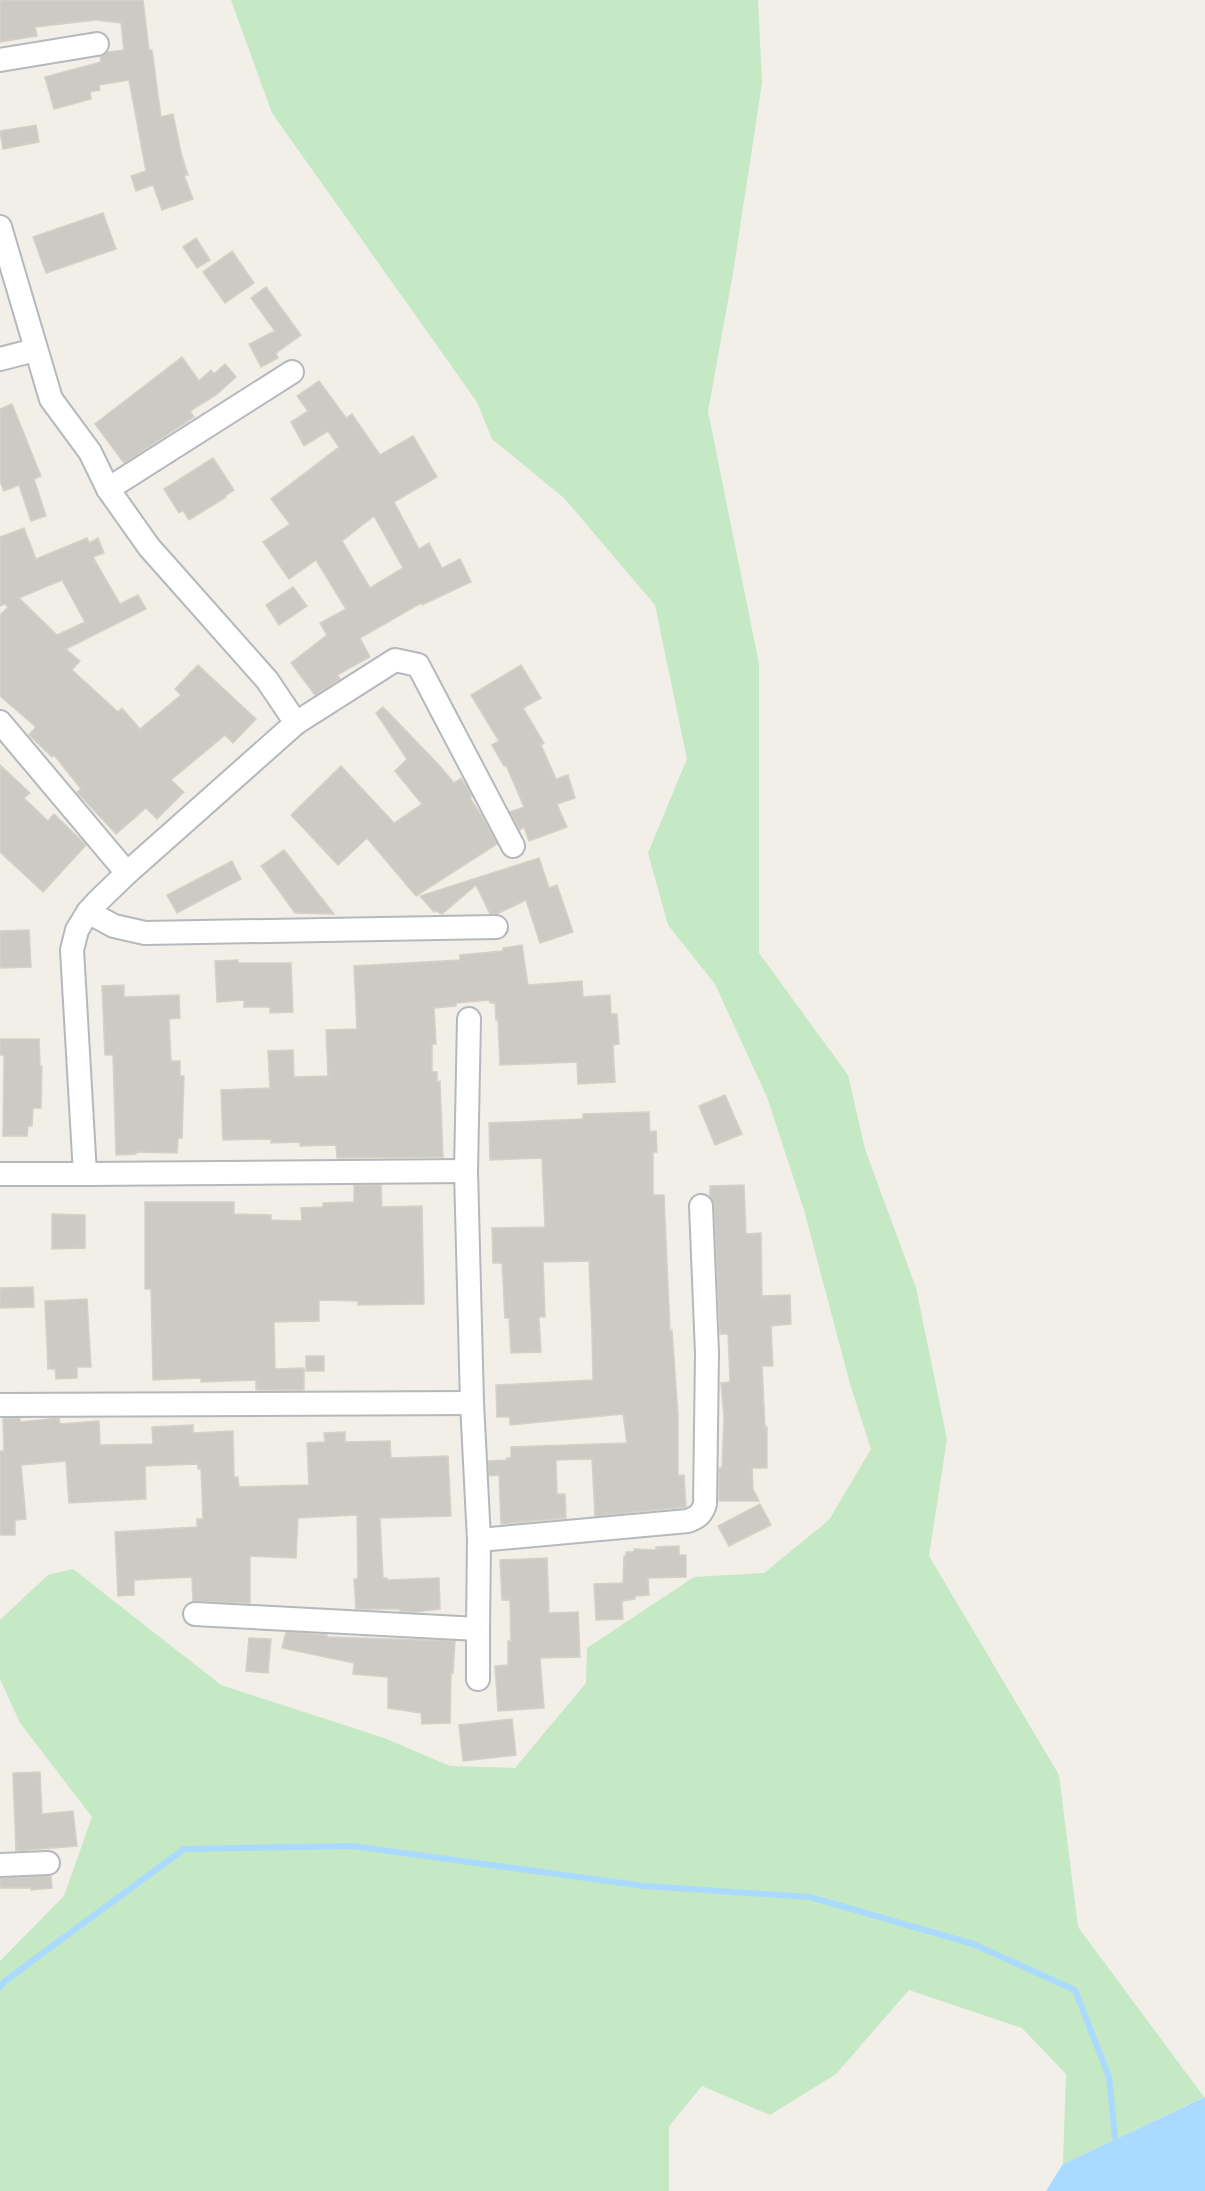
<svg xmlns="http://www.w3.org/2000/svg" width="1205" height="2191" viewBox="0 0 1205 2191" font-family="Arial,sans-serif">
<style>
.green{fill:#c5e8c5}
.water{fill:#aadaff}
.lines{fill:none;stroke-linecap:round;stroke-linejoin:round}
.stream{stroke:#aadaff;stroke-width:6}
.building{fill:#cccac5;stroke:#d6d1c6;stroke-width:1.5;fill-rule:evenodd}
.minor-casing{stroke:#b5b8bc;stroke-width:26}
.minor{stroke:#fff;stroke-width:22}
</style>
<rect width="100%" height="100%" fill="#f1efe8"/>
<polygon class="green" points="231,0 758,0 762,83 733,273 708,411 759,664 759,953 848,1075 865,1149 916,1288 947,1439 929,1556 1059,1775 1078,1927 1204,2097 1063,2164 1066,2074 1022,2028 909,1990 836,2074 770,2115 702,2086 669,2126 669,2191 0,2191 0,1961 64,1896 92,1817 20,1723 0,1679 0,1620 48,1575 73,1569 221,1685 384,1738 450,1766 515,1768 586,1683 587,1648 694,1577 764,1573 829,1520 871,1449 850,1384 804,1210 767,1097 715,984 668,925 648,853 687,759 655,605 564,498 492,439 477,402 272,113"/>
<polygon class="water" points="1205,2097 1205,2191 1046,2191 1063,2164"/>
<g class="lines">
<polyline class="stream" points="0,1987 5,1981 184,1849 352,1846 644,1886 810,1897 973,1944 1075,1990 1109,2077 1116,2147"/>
</g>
<g class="building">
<polygon points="0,0 143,0 149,50 152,50 161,117 173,114 181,153 188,175 184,175 193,199 162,210 153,185 136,191 131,176 146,171 129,80 99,85 100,90 90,92 91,99 54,109 45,77 101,62 100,57 108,52 124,50 121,23 96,20 35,27 37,36 0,42"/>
<polygon points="36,125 39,142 3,149 0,131"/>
<polygon points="103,213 116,249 46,273 33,237"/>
<polygon points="196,238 210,260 197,268 183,247"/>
<polygon points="232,251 254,283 225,303 203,272"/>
<polygon points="266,287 301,335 276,353 278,358 261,367 249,344 275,331 251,298"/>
<polygon points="182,357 199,381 211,370 214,374 225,364 236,377 216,395 190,411 194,417 124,463 95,424"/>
<path d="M319 381 346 418 352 414 380 455 413 436 437 477 394 502 419 549 429 543 442 568 460 559 471 582 422 605 421 603 360 638 370 657 337 675 340 679 315 695 291 663 327 635 320 623 346 609 316 560 289 579 263 542 290 524 271 499 339 447 328 431 304 446 291 422 308 411 297 396ZM374 516 403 568 370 588 342 541Z"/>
<polygon points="12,404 41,476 34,479 46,516 31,521 19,485 4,491 0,481 0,409"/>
<polygon points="213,458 234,490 225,496 226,497 189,520 183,510 179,513 164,489"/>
<path d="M24 528 36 559 87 538 89 543 98 538 104 553 93 557 120 604 138 595 146 609 66 649 80 661 72 670 118 712 122 708 140 729 181 695 175 689 198 665 256 719 233 743 225 735 171 780 184 792 157 819 146 808 116 834 77 792 81 789 54 755 52 757 29 735 36 727 0 696V615L8 607 5 604 0 606V537ZM62 580 85 622 57 635 19 598Z"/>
<polygon points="293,587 307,606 279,625 266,605"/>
<polygon points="521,665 541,698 523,708 544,743 541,745 556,779 568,775 575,798 557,804 567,827 529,841 524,827 520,830 510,812 524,807 506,765 504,766 492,745 499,741 471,695"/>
<polygon points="383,707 439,765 454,783 461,778 472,796 470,798 481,815 497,844 416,896 367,838 338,865 291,815 341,766 394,823 422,804 395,771 407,759 376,713"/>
<polygon points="0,765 30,793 24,798 48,821 54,814 86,845 43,892 0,852"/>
<polygon points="284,850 334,914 295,913 261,866"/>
<polygon points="539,858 549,888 557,885 573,932 540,943 526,900 497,914 490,914 476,885 442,914 436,911 434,912 420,896"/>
<polygon points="232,861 241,879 177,913 167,895"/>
<polygon points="29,930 31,967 0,968 0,931"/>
<polygon points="522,945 528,985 582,981 583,997 610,995 611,1014 617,1014 619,1044 613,1045 615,1082 578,1084 577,1062 500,1065 498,1020 496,1020 495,1003 490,1003 490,1000 456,1003 456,1006 434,1008 436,1044 432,1044 432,1072 437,1072 437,1082 440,1081 443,1157 337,1158 336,1145 300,1146 300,1142 271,1143 271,1139 223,1140 221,1090 270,1088 268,1051 293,1050 294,1077 328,1076 326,1030 357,1029 354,966 460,960 460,955 503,951 503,948"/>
<polygon points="238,960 238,963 291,963 293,1012 270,1013 270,1007 244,1007 244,1000 217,1002 215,961"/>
<polygon points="124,985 124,997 179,995 180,1018 169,1019 171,1061 180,1061 180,1076 184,1076 182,1138 178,1138 177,1153 136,1152 136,1154 116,1155 113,1055 105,1055 102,986"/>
<polygon points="0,1039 39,1039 40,1066 42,1066 41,1108 33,1108 32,1126 28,1126 27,1136 3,1136 4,1055 0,1055"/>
<polygon points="725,1095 742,1134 715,1145 699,1106"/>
<polygon points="649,1112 650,1132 656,1131 657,1152 653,1152 653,1195 664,1195 670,1331 672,1330 678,1415 678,1476 684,1475 686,1507 595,1516 592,1459 556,1460 557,1494 565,1494 566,1518 501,1524 499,1475 489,1476 488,1461 507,1460 507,1458 511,1458 511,1447 627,1443 623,1414 510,1425 510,1417 497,1417 496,1385 593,1380 592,1334 589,1261 543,1262 545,1317 539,1317 541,1352 511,1353 509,1318 505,1318 502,1263 493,1263 492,1228 545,1227 542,1158 490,1160 489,1123 583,1119 583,1114"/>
<polygon points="354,1185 381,1185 382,1207 422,1206 424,1304 358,1305 358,1301 319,1300 319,1321 274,1322 275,1369 304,1368 304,1390 256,1390 256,1380 201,1382 201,1378 153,1380 151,1289 145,1289 145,1202 234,1202 234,1214 271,1215 271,1220 302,1221 301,1208 323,1207 323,1203 354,1202"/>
<polygon points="744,1185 746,1234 761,1233 762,1296 790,1295 791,1324 771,1326 773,1366 762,1366 765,1427 767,1427 767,1468 752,1468 753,1489 759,1501 719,1501 719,1468 722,1468 724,1418 721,1383 730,1382 728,1334 720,1334 714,1205 710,1196 710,1186"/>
<polygon points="52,1214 85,1215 85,1248 52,1249"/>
<polygon points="33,1287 34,1307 0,1308 0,1288"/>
<polygon points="87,1299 91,1367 77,1367 77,1378 56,1379 55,1369 48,1369 45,1301"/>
<rect x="306" y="1356" width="18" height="15"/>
<polygon points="3,1418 20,1418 20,1422 59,1418 60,1424 99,1421 100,1445 153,1444 152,1427 193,1425 193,1433 233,1431 234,1477 238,1477 239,1487 309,1485 307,1443 325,1442 324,1433 345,1432 345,1442 390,1441 391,1458 448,1456 451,1516 380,1518 383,1578 387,1578 387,1580 439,1578 440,1609 415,1612 400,1611 400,1609 356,1609 354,1579 358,1579 357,1515 298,1518 296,1558 250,1556 250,1603 193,1601 192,1577 134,1580 134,1595 118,1596 115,1532 197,1527 197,1519 203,1519 201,1469 198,1469 198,1464 145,1466 146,1499 69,1503 66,1461 21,1465 26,1519 15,1520 15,1535 0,1535 0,1451 4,1451"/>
<polygon points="760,1504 771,1525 729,1546 718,1526"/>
<polygon points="679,1546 679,1555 686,1555 686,1577 648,1578 649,1595 635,1596 635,1599 622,1601 623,1619 596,1620 594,1584 623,1583 624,1556 626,1556 626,1552 634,1552 634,1549 656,1550 656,1547"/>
<polygon points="547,1558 549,1613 578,1612 580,1657 540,1658 544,1708 498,1711 495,1666 508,1665 508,1641 511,1641 510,1600 502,1600 500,1560"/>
<polygon points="286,1632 327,1635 327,1637 455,1641 453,1673 451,1673 450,1723 422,1724 421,1713 388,1708 388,1677 353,1674 354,1663 282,1648"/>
<polygon points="249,1638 271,1639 268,1673 246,1671"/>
<polygon points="512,1719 516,1755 463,1761 459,1725"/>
<polygon points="40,1772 42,1814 73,1811 77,1846 16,1851 13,1773"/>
<polygon points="51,1876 52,1888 31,1890 31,1888 0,1888 0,1878"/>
</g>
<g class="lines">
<g class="minor-casing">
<g id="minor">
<polyline points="0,60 97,44"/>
<polyline points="0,227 51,399 90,452 108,489 149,547 267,680 296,723 127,873 98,901 88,912 77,930 72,950 85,1174 0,1174"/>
<polyline points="0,359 35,350"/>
<polyline points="108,489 292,372"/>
<polyline points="0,722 127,873"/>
<polyline points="296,723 395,660 418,665 513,846"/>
<polyline points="88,912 114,926 145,933 496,927"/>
<polyline points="85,1174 466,1171"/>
<polyline points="0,1405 472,1403"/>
<path d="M479 1540 688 1521C698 1517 702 1514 705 1504L707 1353 701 1206"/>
<polyline points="195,1614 478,1629 479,1540 472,1403 466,1171 469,1019"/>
<polyline points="478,1629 478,1679"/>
<polyline points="0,1865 48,1863"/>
</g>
</g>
<use href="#minor" class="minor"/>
</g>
</svg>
